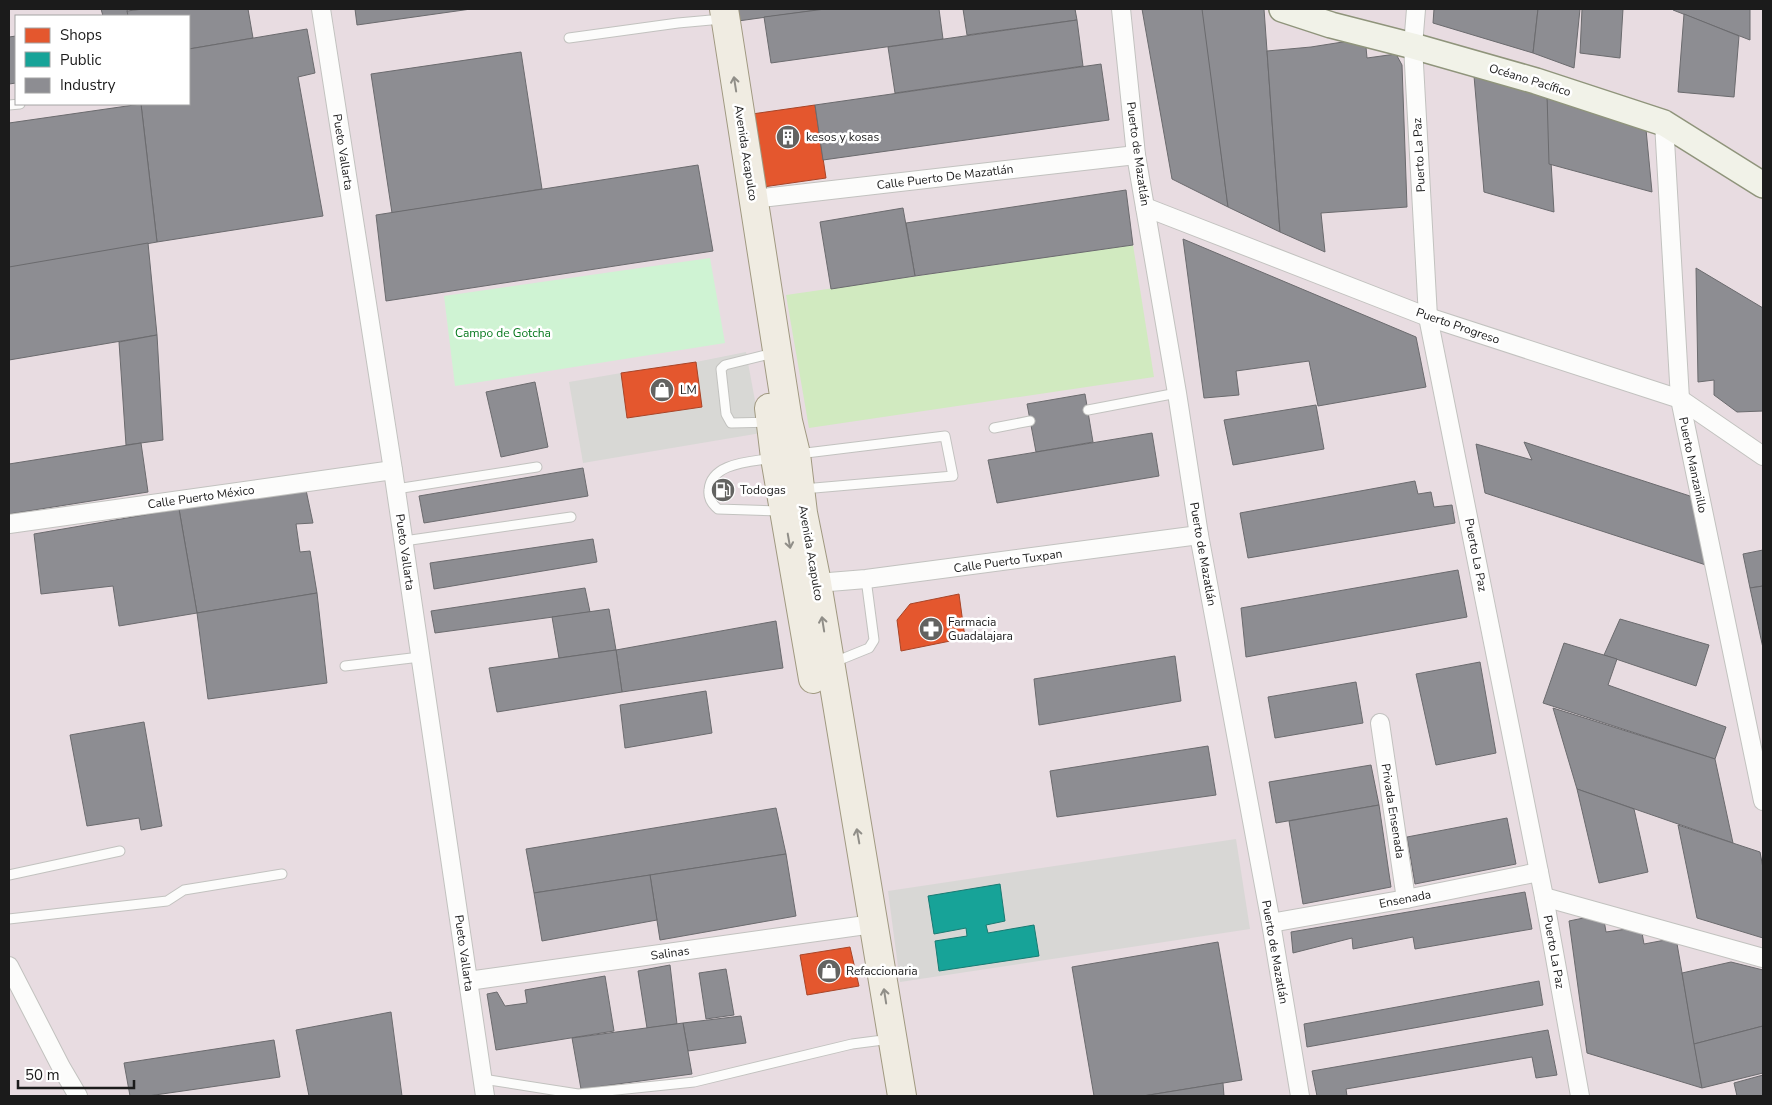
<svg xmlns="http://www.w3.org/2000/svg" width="1772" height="1105" viewBox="0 0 1772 1105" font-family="'Nunito Sans',sans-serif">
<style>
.industrial{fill:#e8dce1;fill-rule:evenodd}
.religious{fill:#d8d7d5}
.grass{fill:#d1eac0}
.park{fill:#cff3d3}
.parking{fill:#d8d8d5}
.shops{fill:#e4572e;stroke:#a84528}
.public{fill:#17a398;stroke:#187a72}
.industry{fill:#8d8d92;stroke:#6b6b6e}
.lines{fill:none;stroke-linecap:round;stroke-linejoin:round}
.lane-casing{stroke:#c2c2bf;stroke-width:11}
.street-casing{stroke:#c2c2bf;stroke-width:20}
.secondary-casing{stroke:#8f947b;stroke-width:28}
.primary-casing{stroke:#a09980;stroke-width:30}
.lane{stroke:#fcfcfb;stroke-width:9}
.street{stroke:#fcfcfb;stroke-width:18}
.secondary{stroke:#f1f2e8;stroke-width:25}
.primary{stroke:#f0ece2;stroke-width:28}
.oneway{stroke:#908e88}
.labels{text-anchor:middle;stroke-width:5;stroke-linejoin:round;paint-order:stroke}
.street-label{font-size:12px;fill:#1b1b1b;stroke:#fff}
.poi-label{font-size:12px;fill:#1b1b1b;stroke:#fff;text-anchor:start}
.park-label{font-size:12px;fill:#087a1f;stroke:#fff}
</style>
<rect width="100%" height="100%" fill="#eae9e3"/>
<path class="industrial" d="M9 9H1763V1096H9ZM16 16H189V104H16Z"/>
<polygon class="religious" points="1236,839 1250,929 900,982 888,891"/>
<polygon class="grass" points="1133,245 1154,377 809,428 786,295"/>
<polygon class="park" points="710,258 725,343 455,386 444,296"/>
<polygon class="parking" points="746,352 761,433 583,463 569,382 621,373 628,418 702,407 696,362"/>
<g class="shops">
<polygon points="815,105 826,178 763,187 752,114"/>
<polygon points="696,362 702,407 627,418 621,373"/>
<polygon points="727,480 730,499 719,500 716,482"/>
<polygon points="959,594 965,638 901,651 897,620 910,604"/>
<polygon points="850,947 859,986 807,995 800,955"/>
</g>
<polygon class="public" points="1000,884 1005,921 986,925 988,933 1034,925 1039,956 939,971 935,941 967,936 966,928 934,934 928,896"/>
<g class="industry">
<polygon points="101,9 127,9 128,16 103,16"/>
<polygon points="143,9 248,9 253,38 189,49 189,16 128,16 127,11"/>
<polygon points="355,9 471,9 357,25"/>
<polygon points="736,9 825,9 738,21"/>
<polygon points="825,9 939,9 943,39 771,63 764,17"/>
<polygon points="963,9 1075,9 1077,20 967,35"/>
<polygon points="1142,9 1203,9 1228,207 1172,179"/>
<polygon points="1202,9 1264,9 1280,232 1228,207"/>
<polygon points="1434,9 1538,9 1533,53 1433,23"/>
<polygon points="1538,9 1580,9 1574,68 1533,53"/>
<polygon points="1582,9 1623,9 1620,58 1580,53"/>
<polygon points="1673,9 1750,9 1750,40 1673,10"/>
<polygon points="1684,14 1739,36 1734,97 1678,92"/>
<polygon points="1077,20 1083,66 895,93 888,47"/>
<polygon points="307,29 315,73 298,77 323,216 157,242 141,104 189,104 189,49"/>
<polygon points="16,36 16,83 9,84 9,37"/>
<polygon points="1349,41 1366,47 1367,58 1396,54 1402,65 1407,207 1321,213 1325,252 1280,232 1267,51 1311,47"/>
<polygon points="521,52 542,189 392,213 371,74"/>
<polygon points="1101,64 1109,120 823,160 815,105"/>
<polygon points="1474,76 1547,94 1554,212 1484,192"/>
<polygon points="1547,94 1645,119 1652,192 1549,164"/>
<polygon points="141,104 157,242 9,268 9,123"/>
<polygon points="698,165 713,251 386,301 376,215"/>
<polygon points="1126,190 1133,245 915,276 906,223"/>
<polygon points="903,208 915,276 831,289 820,222"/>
<polygon points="1183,239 1416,337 1426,387 1318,406 1309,361 1236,371 1239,395 1204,398"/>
<polygon points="148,243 157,335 9,360 9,267"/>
<polygon points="1696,268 1763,308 1763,411 1737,412 1714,395 1714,380 1698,382"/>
<polygon points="157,335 163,440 126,445 119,342"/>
<polygon points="535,382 548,447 501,457 486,392"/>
<polygon points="1085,394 1093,442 1036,452 1027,404"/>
<polygon points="1316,405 1324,449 1233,465 1224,420"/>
<polygon points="1152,433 1159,476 997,503 988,460"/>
<polygon points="1524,442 1693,497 1709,566 1485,493 1476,444 1532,460"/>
<polygon points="141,443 148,492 9,514 9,464"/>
<polygon points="583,468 588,496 424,523 419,496"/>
<polygon points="1415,481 1418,494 1431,492 1434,507 1452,505 1455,523 1248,558 1240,513"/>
<polygon points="306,490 313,523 296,524 300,552 310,551 317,593 197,613 179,509"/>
<polygon points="179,509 197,613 119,626 113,586 41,594 34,534"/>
<polygon points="593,539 597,562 434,589 430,563"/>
<polygon points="1763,550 1763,586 1750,588 1743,554"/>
<polygon points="1458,570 1467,617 1246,657 1241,608"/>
<polygon points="1763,586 1763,648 1750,588"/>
<polygon points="585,588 590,612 435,633 431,611"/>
<polygon points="317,593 327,683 208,699 197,613"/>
<polygon points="609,609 616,650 559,658 552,617"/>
<polygon points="1620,619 1709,645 1696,686 1604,655"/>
<polygon points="776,621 783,668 622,692 616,650"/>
<polygon points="1564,643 1617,659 1608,685 1726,727 1715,759 1543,703"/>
<polygon points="616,650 622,692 497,712 489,668"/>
<polygon points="1175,656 1181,701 1039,725 1034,679"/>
<polygon points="1480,662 1496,753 1436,765 1416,674"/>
<polygon points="1356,682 1363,723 1275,738 1268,697"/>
<polygon points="706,691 712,733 625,748 620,705"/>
<polygon points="1553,708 1715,759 1733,843 1577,789"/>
<polygon points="144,722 162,826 141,830 139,818 87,826 70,735"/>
<polygon points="1208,746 1216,795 1057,817 1050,771"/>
<polygon points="1371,765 1379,805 1276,823 1269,782"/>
<polygon points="1577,789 1634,809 1648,872 1599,883"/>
<polygon points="1379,805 1391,887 1303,904 1289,821"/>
<polygon points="776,808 786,854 534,893 526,849"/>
<polygon points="1507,818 1516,864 1415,884 1407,837"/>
<polygon points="1678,825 1760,852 1763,868 1763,938 1697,918"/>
<polygon points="786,854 796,916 660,940 650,875"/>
<polygon points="650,875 657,920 542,941 534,893"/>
<polygon points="1525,892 1532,929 1415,949 1413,937 1353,949 1352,938 1293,953 1291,932"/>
<polygon points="1603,914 1606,932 1641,927 1644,944 1676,938 1702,1088 1587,1053 1569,921"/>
<polygon points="1218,942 1242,1080 1143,1096 1094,1096 1072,967"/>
<polygon points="1731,962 1763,970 1763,1026 1694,1044 1682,973"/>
<polygon points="670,965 677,1024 647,1028 638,971"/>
<polygon points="726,969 734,1015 706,1019 699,973"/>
<polygon points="605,976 614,1031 496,1050 487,994 497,992 505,1006 527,1003 525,990"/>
<polygon points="1539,981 1543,1005 1307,1047 1304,1024"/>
<polygon points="391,1012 402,1096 309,1096 296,1030"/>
<polygon points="741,1016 746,1043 688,1051 683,1023"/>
<polygon points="683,1023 692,1074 581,1089 572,1038"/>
<polygon points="1763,1026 1763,1073 1702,1088 1694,1044"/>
<polygon points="1548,1030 1557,1075 1536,1078 1532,1057 1346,1089 1347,1096 1317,1096 1312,1071"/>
<polygon points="274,1040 280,1077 148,1096 130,1096 124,1063"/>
<polygon points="1763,1075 1763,1096 1737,1096 1734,1083"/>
<polygon points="1223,1083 1224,1096 1143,1096"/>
</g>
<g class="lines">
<g class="lane-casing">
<g id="lane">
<polyline points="569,38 678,23 722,19"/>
<polyline points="9,105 20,104"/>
<polyline points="1088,410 1177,393"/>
<polyline points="769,422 731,423 726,414 721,369 725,365 774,353"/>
<polyline points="994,428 1030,421"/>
<polyline points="798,454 945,436 953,476 803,489"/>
<path d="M773 458C752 462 711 462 709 490 708 498 712 504 718 509L781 511"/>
<polyline points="396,489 537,467"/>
<polyline points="404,541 571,517"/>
<polyline points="832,663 869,648 874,640 866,579"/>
<polyline points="345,666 420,657"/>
<polyline points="9,875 120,851"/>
<polyline points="9,919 167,901 184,890 282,874"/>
<polyline points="483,1079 578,1094 694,1082 852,1044 891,1039"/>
</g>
</g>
<g class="street-casing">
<g id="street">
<polyline points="321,9 393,470 485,1096"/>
<polyline points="1121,9 1136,155 1177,393 1199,535 1271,923 1300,1096"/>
<polyline points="1416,9 1413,46 1428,317 1544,897 1580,1096"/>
<polyline points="1664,123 1680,399 1763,801"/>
<polyline points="753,199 1136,155"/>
<polyline points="1145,207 1428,317 1680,399 1763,456"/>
<polyline points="9,524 393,470"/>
<polyline points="817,583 866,579 1199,535"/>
<polyline points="1380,723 1406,899"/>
<polyline points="1544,897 1763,958"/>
<polyline points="1271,923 1406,899 1539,872"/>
<polyline points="9,966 61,1067 78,1096"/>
<polyline points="468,981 873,924"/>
</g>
</g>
<g class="secondary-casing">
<polyline id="secondary" points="1282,9 1331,25 1413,46 1536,81 1664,123 1763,185"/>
</g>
<g class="primary-casing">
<g id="primary">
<polyline points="724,9 788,421 796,454 803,513 817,583 902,1096"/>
<polyline points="769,408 775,458 813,679"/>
</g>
</g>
<use href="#lane" class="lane"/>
<use href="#street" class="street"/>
<use href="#secondary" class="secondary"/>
<use href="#primary" class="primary"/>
</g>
<defs><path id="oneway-shaft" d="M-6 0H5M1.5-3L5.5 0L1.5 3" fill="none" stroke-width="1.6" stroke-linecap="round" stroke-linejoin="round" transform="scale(1.25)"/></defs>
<g class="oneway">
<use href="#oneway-shaft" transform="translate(735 84) rotate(-99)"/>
<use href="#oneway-shaft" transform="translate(789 541) rotate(80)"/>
<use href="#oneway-shaft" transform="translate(823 624) rotate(-99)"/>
<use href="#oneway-shaft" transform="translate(858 836) rotate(-100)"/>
<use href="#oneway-shaft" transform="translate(885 996) rotate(-99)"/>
</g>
<defs>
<g id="building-disc" transform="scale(1.25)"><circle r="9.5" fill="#636361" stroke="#fff"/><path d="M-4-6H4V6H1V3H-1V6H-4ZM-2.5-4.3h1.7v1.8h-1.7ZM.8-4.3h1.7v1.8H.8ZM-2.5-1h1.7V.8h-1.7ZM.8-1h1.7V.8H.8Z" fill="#fff"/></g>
<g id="shop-disc" transform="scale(1.25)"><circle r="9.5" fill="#636361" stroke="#fff"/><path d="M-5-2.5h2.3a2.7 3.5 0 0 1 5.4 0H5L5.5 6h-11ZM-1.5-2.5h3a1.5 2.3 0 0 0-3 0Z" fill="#fff"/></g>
<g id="fuel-disc" transform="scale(1.25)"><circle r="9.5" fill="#636361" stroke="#fff"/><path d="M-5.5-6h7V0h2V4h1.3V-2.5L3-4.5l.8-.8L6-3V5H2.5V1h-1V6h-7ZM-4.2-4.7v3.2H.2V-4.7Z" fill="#fff"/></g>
<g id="pharmacy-disc" transform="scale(1.25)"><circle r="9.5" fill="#636361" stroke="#fff"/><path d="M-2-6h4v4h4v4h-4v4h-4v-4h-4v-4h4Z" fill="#fff"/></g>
</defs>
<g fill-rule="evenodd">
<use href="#building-disc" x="788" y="137"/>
<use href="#shop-disc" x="662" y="390"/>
<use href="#fuel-disc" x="723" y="490"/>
<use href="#pharmacy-disc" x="931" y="629"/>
<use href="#shop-disc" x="829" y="971"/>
</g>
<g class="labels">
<g class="street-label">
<text transform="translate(1530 80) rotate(17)" y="4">Océano Pacífico</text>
<text transform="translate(343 152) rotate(81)" y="4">Pueto Vallarta</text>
<text transform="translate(746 153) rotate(81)" y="4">Avenida Acapulco</text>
<text transform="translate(1138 154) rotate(82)" y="4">Puerto de Mazatlán</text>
<text transform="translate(1419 155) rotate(-93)" y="4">Puerto La Paz</text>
<text transform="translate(945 177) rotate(-7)" y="4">Calle Puerto De Mazatlán</text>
<text transform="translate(1458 326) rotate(19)" y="4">Puerto Progreso</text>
<text transform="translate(1693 465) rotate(78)" y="4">Puerto Manzanillo</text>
<text transform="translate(201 497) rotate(-8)" y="4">Calle Puerto México</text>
<text transform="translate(405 552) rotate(82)" y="4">Pueto Vallarta</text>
<text transform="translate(811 553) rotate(80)" y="4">Avenida Acapulco</text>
<text transform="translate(1203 554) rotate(80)" y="4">Puerto de Mazatlán</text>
<text transform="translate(1476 555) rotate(79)" y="4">Puerto La Paz</text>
<text transform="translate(1008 561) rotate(-8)" y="4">Calle Puerto Tuxpan</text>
<text transform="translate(1393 811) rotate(81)" y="4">Privada Ensenada</text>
<text transform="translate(1405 899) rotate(-11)" y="4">Ensenada</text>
<text transform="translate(1275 952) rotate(80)" y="4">Puerto de Mazatlán</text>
<text transform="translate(1554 952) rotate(80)" y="4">Puerto La Paz</text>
<text transform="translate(464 953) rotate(82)" y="4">Pueto Vallarta</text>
<text transform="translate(670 953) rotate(-8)" y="4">Salinas</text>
</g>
<g class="poi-label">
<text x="806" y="141">kesos y kosas</text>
<text x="680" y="394">LM</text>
<text x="740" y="494">Todogas</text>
<text x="948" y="626">Farmacia<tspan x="948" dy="14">Guadalajara</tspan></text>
<text x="846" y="975">Refaccionaria</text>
</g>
<g class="park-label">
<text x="503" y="337">Campo de Gotcha</text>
</g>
</g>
<rect width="1772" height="1105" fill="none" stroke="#1b1b1b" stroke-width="20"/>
<rect x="15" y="15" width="175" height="90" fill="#ffffff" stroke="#a4a4a4"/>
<rect x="25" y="28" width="25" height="15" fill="#e4572e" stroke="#a4a4a4"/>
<text x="60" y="40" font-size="15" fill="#1b1b1b">Shops</text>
<rect x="25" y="52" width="25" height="15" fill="#17a398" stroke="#a4a4a4"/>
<text x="60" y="65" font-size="15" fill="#1b1b1b">Public</text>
<rect x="25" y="78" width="25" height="15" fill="#8d8d92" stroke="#a4a4a4"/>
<text x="60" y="90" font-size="15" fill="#1b1b1b">Industry</text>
<path d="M18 1080v8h116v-8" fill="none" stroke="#1b1b1b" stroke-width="2.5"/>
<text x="25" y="1080" font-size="15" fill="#1b1b1b" stroke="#ffffff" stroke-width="4" paint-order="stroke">50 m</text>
</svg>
